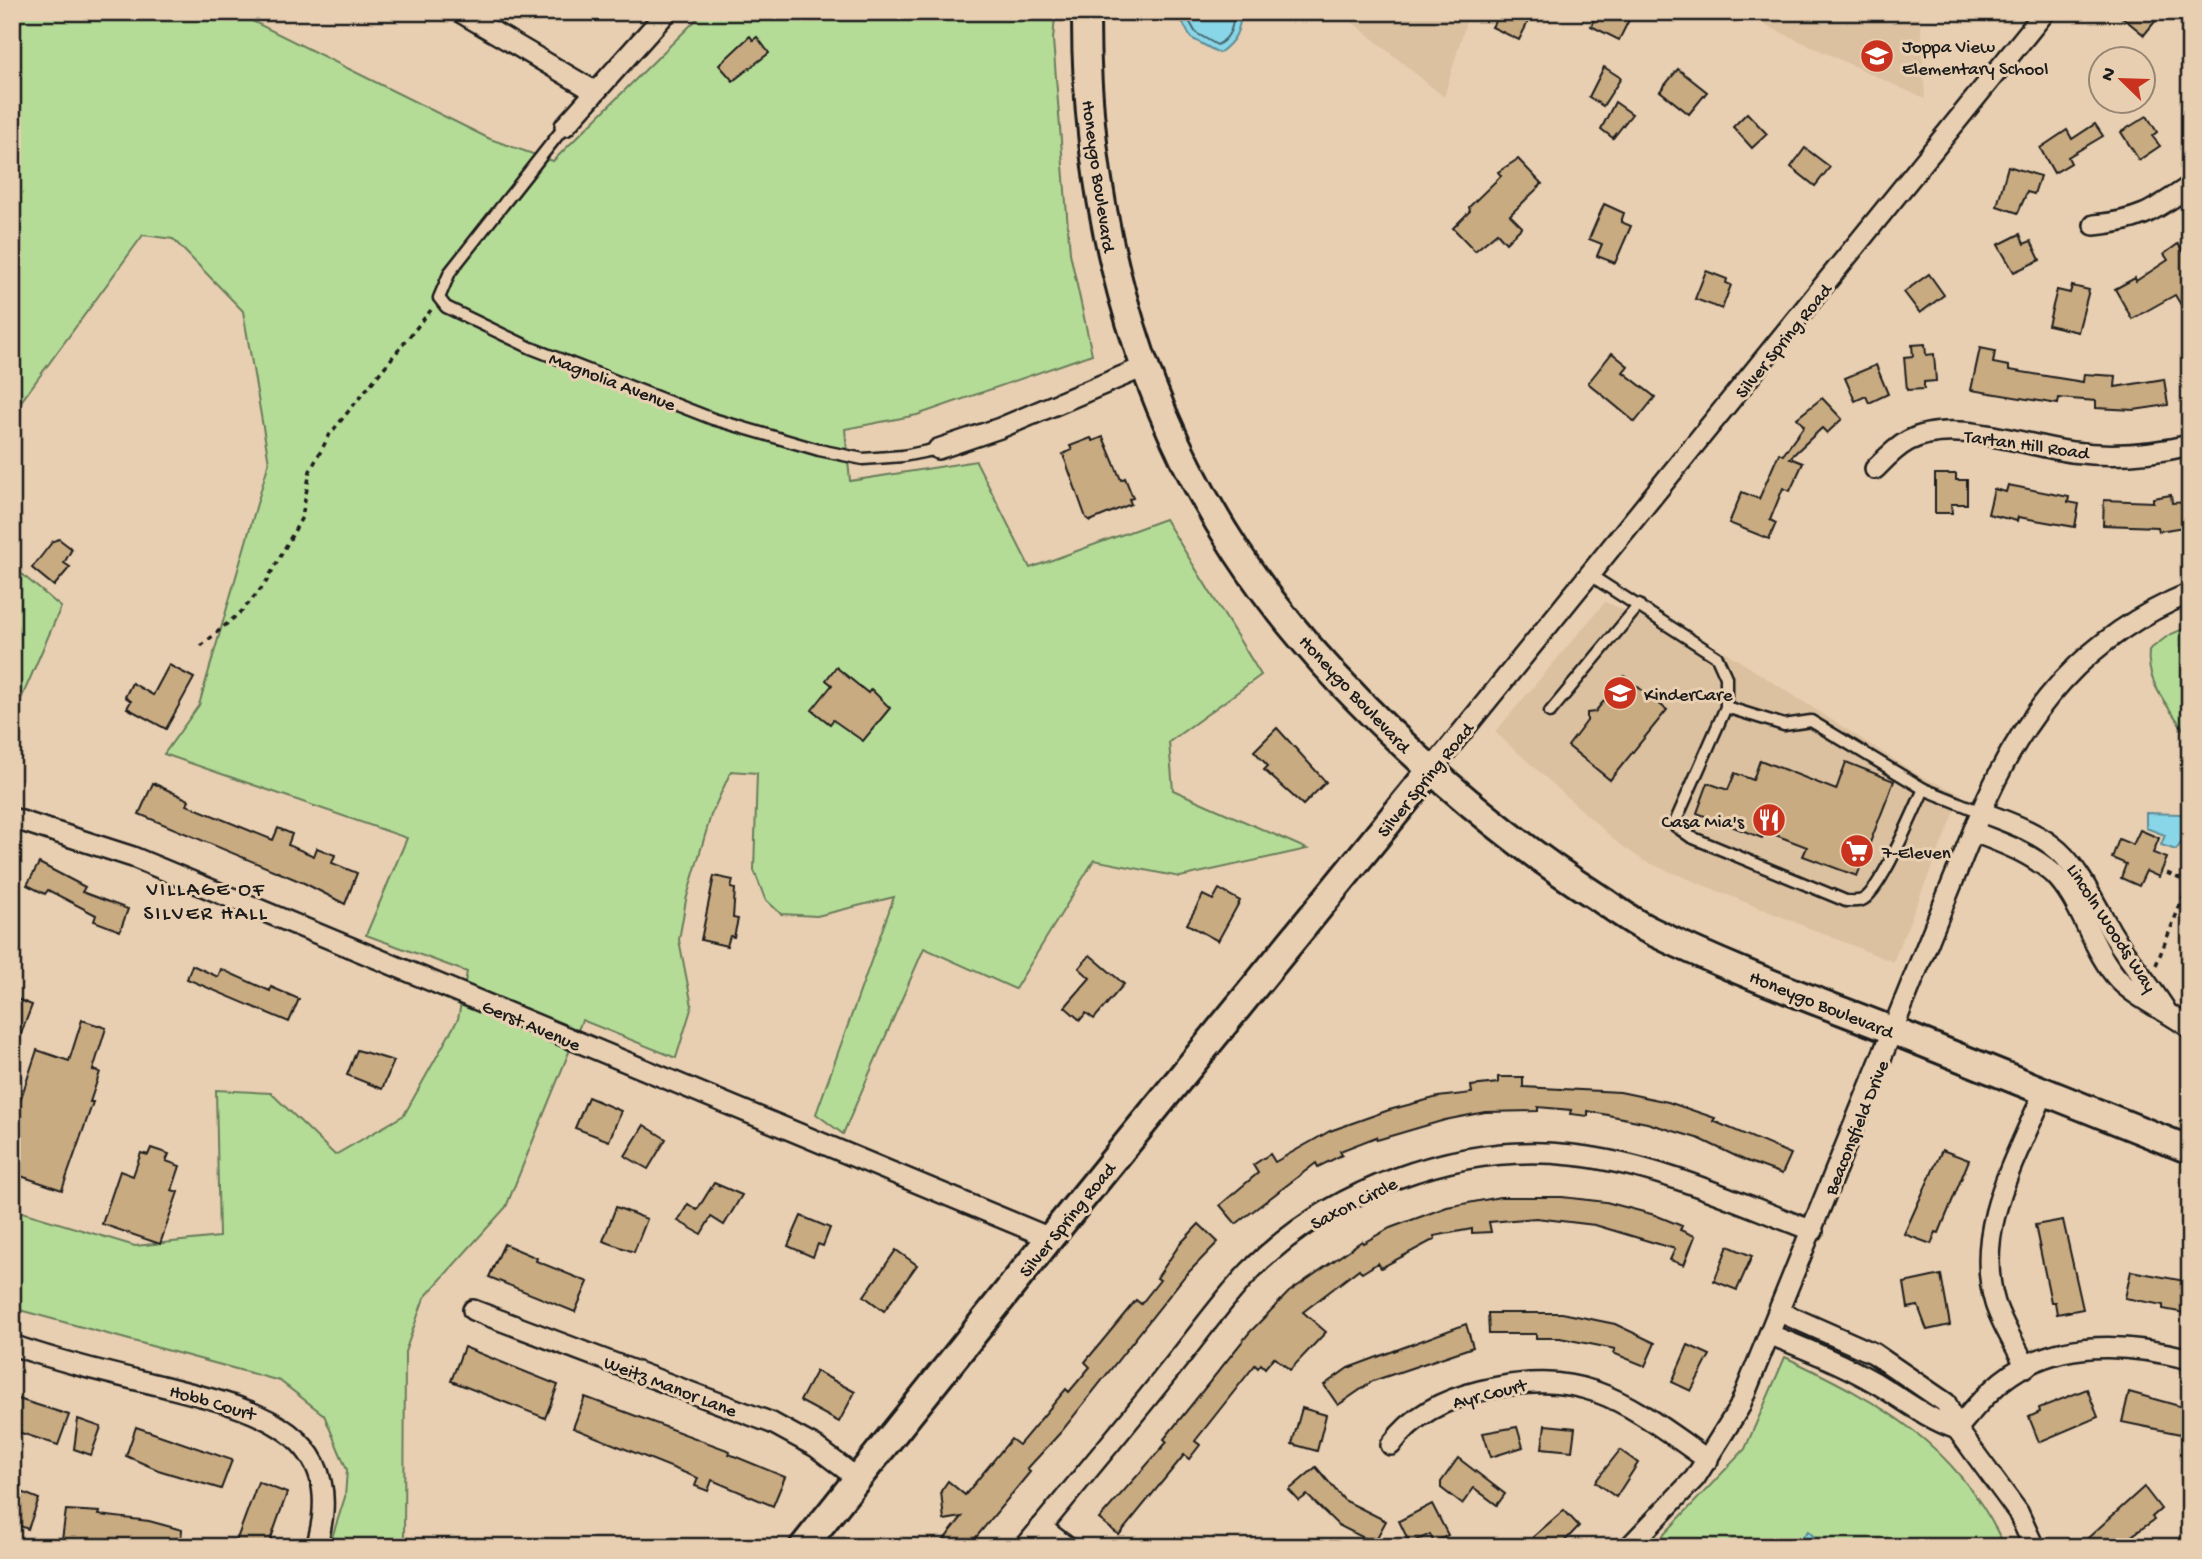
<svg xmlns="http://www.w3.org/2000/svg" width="2202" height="1559" viewBox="0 0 2202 1559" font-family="'Gochi Hand',sans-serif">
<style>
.built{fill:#dbc1a0}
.green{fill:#b5dc97;stroke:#687c5a;stroke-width:2}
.water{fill:#88d6e7;stroke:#5d8c96;stroke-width:2}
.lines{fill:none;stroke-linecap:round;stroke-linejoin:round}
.shore{stroke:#47666d;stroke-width:2}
.building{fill:#c9ab82;stroke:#1c1c1c;stroke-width:2}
.lane-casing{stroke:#1c1c1c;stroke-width:15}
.street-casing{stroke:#1c1c1c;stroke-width:24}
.secondary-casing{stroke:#1c1c1c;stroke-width:32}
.path{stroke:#1c1c1c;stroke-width:3.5;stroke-dasharray:5 5;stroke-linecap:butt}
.lane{stroke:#e9cfb1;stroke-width:10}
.street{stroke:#e9cfb1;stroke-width:19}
.secondary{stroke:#e9cfb1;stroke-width:26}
.labels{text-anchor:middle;stroke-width:6;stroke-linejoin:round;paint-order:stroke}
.poi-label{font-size:19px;fill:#1c1c1c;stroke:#e9cfb1;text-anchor:start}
.street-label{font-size:19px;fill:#1c1c1c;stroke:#e9cfb1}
.neighbourhood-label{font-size:21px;letter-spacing:2px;fill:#1c1c1c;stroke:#e9cfb1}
</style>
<rect width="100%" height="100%" fill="#e9cfb1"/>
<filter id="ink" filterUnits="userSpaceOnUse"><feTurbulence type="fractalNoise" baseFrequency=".0143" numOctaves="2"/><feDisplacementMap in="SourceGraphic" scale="14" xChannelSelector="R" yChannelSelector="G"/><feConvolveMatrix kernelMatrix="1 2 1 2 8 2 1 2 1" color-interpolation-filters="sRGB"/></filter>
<g filter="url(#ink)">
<g class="built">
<polygon points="1340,12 1469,12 1444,97"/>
<polygon points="1737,12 1920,12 1925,99"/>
<polygon points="1605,602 1727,653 1920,776 1962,794 1893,962 1644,861 1618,843 1495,732"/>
</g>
<g class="green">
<polygon points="12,12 234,12 490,139 553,161 704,12 1049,12 1055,16 1053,40 1070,253 1092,354 917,415 845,429 850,481 976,461 1030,568 1165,519 1261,675 1169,742 1173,790 1307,849 1180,877 1094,860 1015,989 924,948 843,1134 816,1114 894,897 817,916 781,914 765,899 754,870 757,773 731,771 711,815 686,900 679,940 692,1006 676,1058 582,1020 506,1207 424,1298 405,1352 404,1538 408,1547 329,1547 345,1497 347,1470 324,1415 280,1381 12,1308 12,1209 135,1246 219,1237 216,1090 271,1093 335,1155 404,1115 458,1019 467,972 366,935 407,838 164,754 199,705 269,462 243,311 173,239 143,235 20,403 12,408"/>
<polygon points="12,566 61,607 22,697 12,705"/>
<path d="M2190 626V739C2172 710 2145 685 2149 650L2169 635Z"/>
<path d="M1785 1357C1883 1404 1957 1444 2005 1547H1652L1745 1449Z"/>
</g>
<g class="water">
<path d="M1177 12H1241C1240 31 1235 42 1219 53L1191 38Z"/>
<polygon points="2146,813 2180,814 2190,820 2190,830 2176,850 2161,845 2165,835 2146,828"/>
<polygon points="1808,1531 1825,1547 1793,1547"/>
</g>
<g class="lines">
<path class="shore" d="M1184 12 1196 33 1217 45C1231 38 1233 26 1234 12"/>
</g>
<g class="building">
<polygon points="1500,12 1533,12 1519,40 1492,27"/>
<polygon points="1598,12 1619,12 1630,18 1619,40 1591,26"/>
<polygon points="2116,12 2149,12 2157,19 2144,35"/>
<polygon points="750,36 753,40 757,37 769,53 733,81 719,65"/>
<polygon points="1604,67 1621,78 1603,106 1589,97"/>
<polygon points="1678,69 1707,92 1689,114 1660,91"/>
<polygon points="1615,102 1632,114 1613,138 1601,129"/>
<polygon points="1747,113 1767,134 1752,148 1733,127"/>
<polygon points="2147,116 2157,132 2152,136 2160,146 2139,160 2121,132"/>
<polygon points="2095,124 2103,136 2068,157 2071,163 2054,173 2040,148 2067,130 2072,139"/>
<polygon points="1805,148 1830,167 1815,186 1791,167"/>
<polygon points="1518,159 1542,184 1510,215 1522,227 1506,243 1497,233 1475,251 1453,228 1470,211 1469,207 1501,176 1498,172"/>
<polygon points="2008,166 2040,176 2034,194 2027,192 2018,213 1997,206"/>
<polygon points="1604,204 1624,213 1621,222 1631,226 1615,263 1597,256 1602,244 1589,239"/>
<polygon points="2020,234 2024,244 2031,241 2040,260 2014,272 1998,245"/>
<polygon points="2178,244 2190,262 2190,320 2175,295 2132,319 2115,289 2135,278 2136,281 2168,260 2164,254"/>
<polygon points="1706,271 1727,279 1726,283 1731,285 1722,309 1695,299"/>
<polygon points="1929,274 1944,295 1920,313 1904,292"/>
<polygon points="2072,286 2089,290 2078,332 2048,325 2057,290 2070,293"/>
<polygon points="1925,344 1926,355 1934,354 1936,381 1924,382 1924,389 1907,390 1904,357 1913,356 1912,345"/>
<polygon points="1980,348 1995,351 1993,363 2009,366 2009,370 2083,382 2084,374 2116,376 2115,387 2164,379 2168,405 2134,410 2096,408 2096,401 2059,398 2058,404 1971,390"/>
<polygon points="1612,353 1628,366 1623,372 1655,397 1635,422 1588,383"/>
<polygon points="1876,365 1888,394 1869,403 1866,396 1855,401 1845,378"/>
<polygon points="1822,398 1842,419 1827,433 1822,428 1790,458 1803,463 1790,491 1783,488 1770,520 1776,523 1769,539 1729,523 1742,492 1759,499 1779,453 1783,455 1804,426 1797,418"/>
<polygon points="1103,437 1121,480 1125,478 1133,498 1129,499 1131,504 1090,521 1086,518 1063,454 1072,450 1070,446 1091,438 1093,441"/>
<polygon points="1935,474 1956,474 1956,480 1967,480 1967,504 1951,504 1952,513 1935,513"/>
<polygon points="2008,485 2069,497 2068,502 2079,504 2075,527 2018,517 2017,521 1988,514 1994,489 2006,492"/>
<polygon points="2171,495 2172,503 2190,502 2190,526 2159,531 2158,527 2103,525 2104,500 2153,502 2153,498"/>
<polygon points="59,539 72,549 64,563 70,567 54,586 32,568 53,541"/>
<polygon points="169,665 194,678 166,729 127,708 131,701 125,697 132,683 153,695"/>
<polygon points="836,667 868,693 871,689 890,708 863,741 833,720 830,724 812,710 832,685 826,680"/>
<polygon points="1624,676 1667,710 1610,780 1568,746 1587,721 1587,713 1595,712"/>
<polygon points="1277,728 1326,782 1303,805 1264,770 1268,766 1254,751"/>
<polygon points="1760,760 1836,790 1846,762 1894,781 1857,876 1803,856 1807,847 1765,831 1762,838 1697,813 1708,783 1728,790 1735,773 1753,780"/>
<polygon points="153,783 189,800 187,805 273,840 278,828 292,834 288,845 314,856 317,848 335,855 332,863 357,873 345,904 304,883 139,814"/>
<polygon points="2140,830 2159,838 2153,853 2167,858 2159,877 2146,871 2139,886 2121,878 2126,864 2112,858 2119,839 2133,845"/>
<polygon points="39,863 85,887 82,892 128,909 120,931 94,921 96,915 48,890 45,894 27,885"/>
<polygon points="714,876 733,880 731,888 735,889 733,918 738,919 734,937 730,936 727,946 701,940"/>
<polygon points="1219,889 1240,901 1218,941 1187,924 1203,895 1213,900"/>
<polygon points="1090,955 1124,984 1094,1019 1086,1013 1080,1020 1065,1007 1090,978 1079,968"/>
<polygon points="192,965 218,977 221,969 270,991 271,987 299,999 289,1022 187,979"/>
<polygon points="12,997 32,1005 14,1052 12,1052"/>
<polygon points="82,1020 106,1028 93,1070 100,1072 90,1102 93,1102 62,1190 12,1173 12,1125 37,1050 69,1061"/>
<polygon points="357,1050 394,1061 382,1089 347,1075"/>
<polygon points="1498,1077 1523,1077 1523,1087 1620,1092 1668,1102 1715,1118 1713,1121 1791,1154 1782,1174 1744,1160 1700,1139 1647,1123 1588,1111 1588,1116 1570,1114 1571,1110 1538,1107 1538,1111 1485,1112 1445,1120 1377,1140 1376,1137 1340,1151 1342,1155 1318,1167 1316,1163 1236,1224 1220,1205 1258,1173 1253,1165 1270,1154 1275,1162 1330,1131 1389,1110 1438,1097 1472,1093 1471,1086 1498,1083"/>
<polygon points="588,1097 621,1111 609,1141 575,1128"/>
<polygon points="644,1125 666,1139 648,1169 625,1156"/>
<polygon points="151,1148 169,1154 166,1161 180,1166 172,1190 178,1192 160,1244 102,1224 120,1171 133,1176 141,1153 148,1155"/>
<polygon points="1942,1150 1969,1160 1939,1233 1936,1232 1931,1244 1904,1234"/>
<polygon points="714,1183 742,1195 724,1225 711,1217 701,1234 678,1221 688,1204 697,1210"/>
<polygon points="1500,1197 1562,1197 1606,1202 1655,1215 1682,1226 1680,1230 1695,1236 1684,1265 1670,1260 1675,1249 1595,1225 1536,1218 1489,1222 1491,1232 1472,1233 1472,1229 1434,1236 1435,1239 1381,1268 1378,1263 1362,1273 1359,1269 1303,1312 1326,1332 1290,1370 1274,1357 1265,1368 1261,1364 1258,1368 1255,1365 1195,1441 1200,1445 1189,1459 1184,1455 1119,1535 1099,1519 1167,1442 1164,1439 1249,1333 1289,1292 1362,1241 1363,1243 1390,1228 1447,1207"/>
<polygon points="616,1207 647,1219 634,1252 603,1241"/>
<polygon points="801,1216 830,1228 823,1246 818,1244 813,1257 788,1246"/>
<polygon points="2063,1220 2083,1309 2057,1314 2055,1302 2051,1302 2035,1225"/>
<polygon points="1199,1224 1218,1242 1184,1277 1061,1432 1027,1469 1030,1472 968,1547 938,1547 962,1517 944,1520 941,1491 948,1481 965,1495 1011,1439 1019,1445 1066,1389 1069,1392 1090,1367 1085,1362 1136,1300 1141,1304 1160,1280 1157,1278 1180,1244"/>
<polygon points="504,1244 537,1258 536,1261 588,1282 575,1312 489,1277"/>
<polygon points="1728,1246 1752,1256 1737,1290 1714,1281"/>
<polygon points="896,1250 917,1265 884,1311 864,1296"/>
<polygon points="2131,1271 2190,1282 2190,1314 2163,1309 2163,1305 2125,1298"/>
<polygon points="1941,1275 1950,1325 1927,1330 1918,1306 1908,1308 1904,1283"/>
<polygon points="1488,1313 1562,1313 1615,1324 1655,1343 1645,1366 1613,1353 1615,1349 1560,1338 1536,1338 1536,1334 1489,1334"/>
<polygon points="1466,1324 1473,1347 1373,1381 1338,1405 1324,1385 1348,1368"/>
<polygon points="1688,1345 1710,1355 1691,1391 1672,1382"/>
<polygon points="464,1347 558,1385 545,1418 451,1381"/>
<polygon points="816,1371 855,1392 839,1422 800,1401"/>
<polygon points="2087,1389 2098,1417 2039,1442 2029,1417 2040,1412 2039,1408"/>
<polygon points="2129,1392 2190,1409 2190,1436 2122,1422"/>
<polygon points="12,1397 69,1415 58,1445 12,1430"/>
<polygon points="585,1397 730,1451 729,1454 785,1477 773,1506 712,1480 708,1491 695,1486 698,1478 573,1428"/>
<polygon points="1302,1408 1326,1415 1317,1451 1292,1444"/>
<polygon points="78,1419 101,1427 91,1455 74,1449"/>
<polygon points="1545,1425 1575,1428 1572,1451 1542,1448"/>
<polygon points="136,1427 232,1460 221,1489 158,1470 126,1456"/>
<polygon points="1517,1427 1523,1447 1491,1457 1483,1433"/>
<polygon points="1620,1450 1638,1463 1616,1497 1595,1482"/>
<polygon points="1458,1458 1505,1494 1497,1505 1474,1488 1462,1504 1441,1488 1441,1482"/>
<polygon points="1316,1467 1344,1500 1386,1521 1374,1543 1338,1525 1307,1495 1299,1501 1289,1490"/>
<polygon points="258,1482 287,1493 270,1541 267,1547 234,1547"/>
<polygon points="2144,1487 2161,1509 2152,1517 2154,1520 2133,1535 2135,1537 2123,1547 2078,1547"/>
<polygon points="12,1488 39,1499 28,1529 12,1523"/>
<polygon points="1432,1504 1448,1535 1434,1543 1430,1534 1410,1544 1399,1521"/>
<polygon points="66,1510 100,1512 99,1515 149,1521 182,1530 180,1547 110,1547 62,1540"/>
<polygon points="1564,1510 1579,1526 1559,1547 1542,1547 1533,1537"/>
</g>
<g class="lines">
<g class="lane-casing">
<g id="lane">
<polyline points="565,126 450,272 439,298 446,307 531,348 713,419 819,450 863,459 903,456 938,449"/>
<path d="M1590 575 1717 657 1726 677V707L1674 825 1691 837 1846 901C1851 901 1858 902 1862 900 1880 893 1914 810 1924 789"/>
<polyline points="1726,707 1784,725 1811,721 1924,789 1981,812"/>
<polyline points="1550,712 1639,605"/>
</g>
</g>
<g class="street-casing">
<g id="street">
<polyline points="460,12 594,91"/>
<polyline points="565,126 667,12"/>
<path d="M2094 225C2140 221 2153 211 2190 186"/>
<polyline points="938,449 1000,428 1144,367"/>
<path d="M1875 469C1885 459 1895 448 1908 441 1951 417 2026 446 2072 452 2111 457 2152 454 2190 445"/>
<polyline points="1431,770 2045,12"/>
<path d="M1981 812C2066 842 2068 854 2110 930 2126 957 2148 982 2165 1009"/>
<polyline points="12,818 133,857 1050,1238"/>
<path d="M1974 832C2002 843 2031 853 2054 874 2082 901 2091 950 2119 980 2139 1000 2167 1011 2190 1028"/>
<polyline points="473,1310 772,1423 816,1447 858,1479"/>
<polyline points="1780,1312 1873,1353 1946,1403 1957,1429 2018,1512 2034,1547"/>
<path d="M1771 1335C1806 1349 1843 1364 1876 1383 1904 1400 1926 1418 1957 1429"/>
<path d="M12 1345C61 1362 112 1374 162 1386 249 1408 352 1429 316 1547"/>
<path d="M2026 1367C2016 1346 2002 1325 1995 1303 1973 1229 2016 1159 2044 1092"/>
<path d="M1957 1429C1971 1412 1985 1395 2002 1381 2056 1338 2127 1343 2190 1359"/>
<path d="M1391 1445C1413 1415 1443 1400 1480 1391 1584 1365 1627 1403 1708 1460"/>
<polyline points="1041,1527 1067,1547"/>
<path d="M1025 1547C1073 1488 1122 1430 1169 1371 1196 1338 1220 1303 1249 1272 1329 1190 1457 1142 1572 1155 1657 1164 1734 1201 1813 1231"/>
<path d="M1629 1547 1695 1478 1739 1408 1981 812C2024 711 2086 636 2190 593"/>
<polyline points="2189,1547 2190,1546"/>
</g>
</g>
<g class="secondary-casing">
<g id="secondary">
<path d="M1086 12C1085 202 1132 392 1237 552 1294 639 1367 714 1445 782 1493 824 1542 862 1596 896 1613 907 1629 920 1647 929 1724 967 1806 997 1886 1028 1987 1068 2088 1110 2190 1150"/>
<polyline points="803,1547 1050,1238 1431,770"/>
</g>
</g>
<g class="path">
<polyline points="201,646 242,611 265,584 302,517 310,471 330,434 431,310"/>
<polyline points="2167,873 2189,883"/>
<polyline points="2156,965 2189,883"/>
</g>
<use href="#lane" class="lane"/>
<use href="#street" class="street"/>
<use href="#secondary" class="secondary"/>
</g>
</g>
<defs>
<g id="school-disc" transform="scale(1.75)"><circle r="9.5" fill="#c8321e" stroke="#e9cfb1"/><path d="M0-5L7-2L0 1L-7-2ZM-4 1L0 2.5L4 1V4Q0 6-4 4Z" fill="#fff"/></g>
<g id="restaurant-disc" transform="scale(1.75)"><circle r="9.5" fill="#c8321e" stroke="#e9cfb1"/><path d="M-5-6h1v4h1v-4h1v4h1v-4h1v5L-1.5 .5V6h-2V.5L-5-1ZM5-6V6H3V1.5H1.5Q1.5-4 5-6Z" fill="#fff"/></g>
<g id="supermarket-disc" transform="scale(1.75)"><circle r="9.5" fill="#c8321e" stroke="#e9cfb1"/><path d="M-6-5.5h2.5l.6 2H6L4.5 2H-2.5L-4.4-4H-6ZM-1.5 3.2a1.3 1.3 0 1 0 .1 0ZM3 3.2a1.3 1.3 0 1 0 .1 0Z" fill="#fff"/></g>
</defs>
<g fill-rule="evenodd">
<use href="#school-disc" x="1877" y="56"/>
<use href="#school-disc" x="1620" y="693"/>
<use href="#restaurant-disc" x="1769" y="820"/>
<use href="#supermarket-disc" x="1857" y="851"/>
</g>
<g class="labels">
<g class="poi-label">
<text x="1902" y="52">Joppa View<tspan x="1902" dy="22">Elementary School</tspan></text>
<text x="1644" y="700">KinderCare</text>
<text x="1744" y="827" text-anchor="end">Casa Mia's</text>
<text x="1882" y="858">7-Eleven</text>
</g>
<g class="street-label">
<text transform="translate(1100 176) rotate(82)" y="7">Honeygo Boulevard</text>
<text transform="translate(1782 340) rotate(-51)" y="7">Silver Spring Road</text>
<text transform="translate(613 380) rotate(21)" y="7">Magnolia Avenue</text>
<text transform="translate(2027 443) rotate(8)" y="7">Tartan Hill Road</text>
<text transform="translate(1356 693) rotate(47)" y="7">Honeygo Boulevard</text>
<text transform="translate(1424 779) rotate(-51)" y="7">Silver Spring Road</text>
<text transform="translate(2113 927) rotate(57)" y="7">Lincoln Woods Way</text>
<text transform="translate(1822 1003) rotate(22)" y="7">Honeygo Boulevard</text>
<text transform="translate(532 1024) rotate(23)" y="7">Gerst Avenue</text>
<text transform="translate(1855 1127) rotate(-68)" y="7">Beaconsfield Drive</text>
<text transform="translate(1353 1202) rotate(-27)" y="7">Saxon Circle</text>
<text transform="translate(1066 1219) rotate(-51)" y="7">Silver Spring Road</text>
<text transform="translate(671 1385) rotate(21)" y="7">Weitz Manor Lane</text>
<text transform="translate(1489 1392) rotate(-14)" y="7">Ayr Court</text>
<text transform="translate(213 1401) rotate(16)" y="7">Hobb Court</text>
</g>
<g class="neighbourhood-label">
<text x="206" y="895">VILLAGE OF<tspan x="206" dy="24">SILVER HALL</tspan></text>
</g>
</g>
<rect width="2202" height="1559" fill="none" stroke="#e9cfb1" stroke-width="42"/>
<rect x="21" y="21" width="2160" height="1517" fill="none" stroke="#1c1c1c" stroke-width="2.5" filter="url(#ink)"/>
<g transform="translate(2122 80) rotate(293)"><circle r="33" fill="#e9cfb1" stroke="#978775" stroke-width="2"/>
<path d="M0-5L12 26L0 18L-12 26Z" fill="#c8321e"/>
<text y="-10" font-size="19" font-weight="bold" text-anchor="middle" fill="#1c1c1c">N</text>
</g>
</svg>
